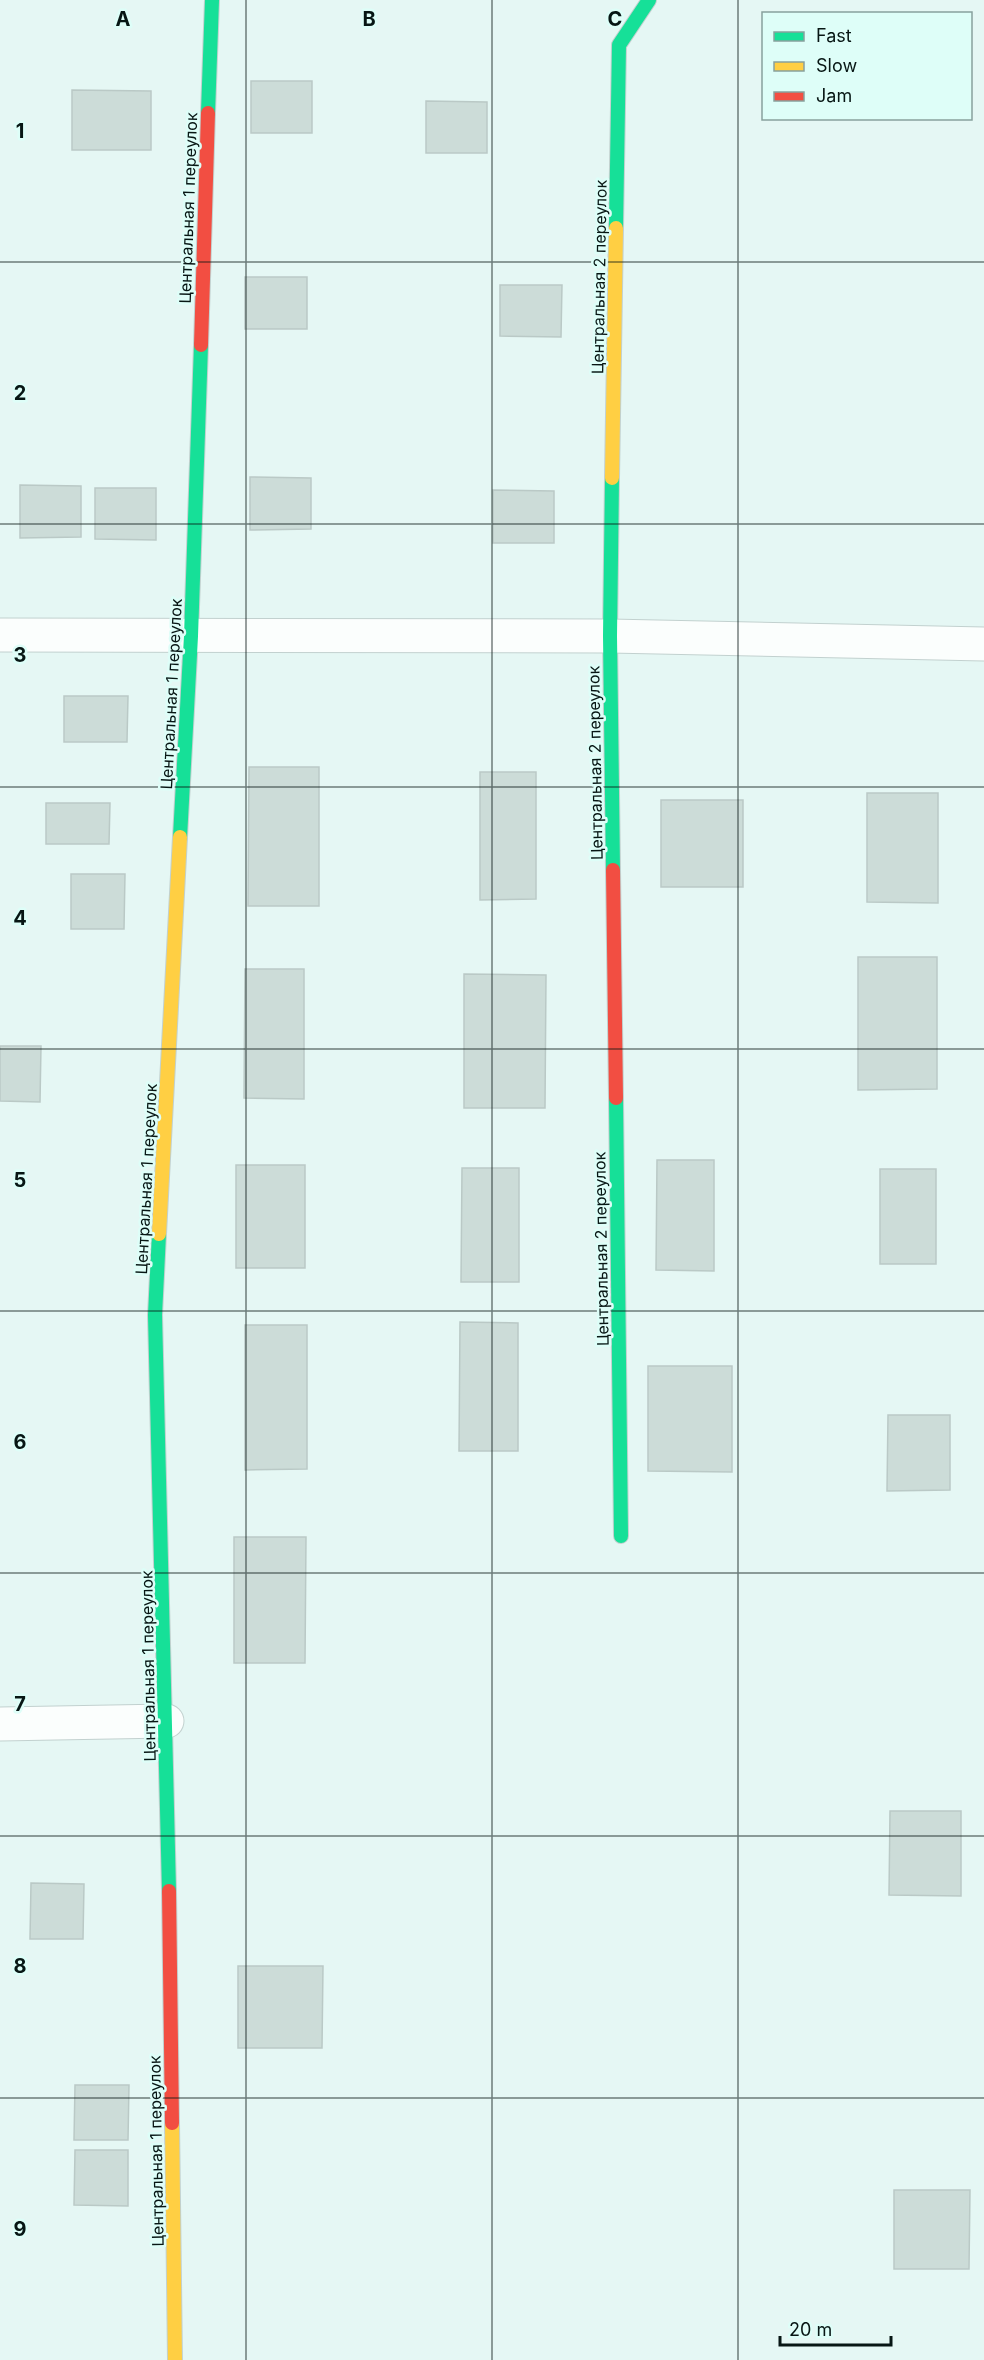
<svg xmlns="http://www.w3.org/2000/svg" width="984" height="2360" viewBox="0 0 984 2360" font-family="Inter,sans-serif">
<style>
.building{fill:#ccdcd8;stroke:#bac9c6;stroke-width:1.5}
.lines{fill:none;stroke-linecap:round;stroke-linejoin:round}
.street-casing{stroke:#c2d1cf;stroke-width:35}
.fast-casing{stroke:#c2d1cf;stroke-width:16}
.slow-casing{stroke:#c2d1cf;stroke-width:16}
.jam-casing{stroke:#c2d1cf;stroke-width:16}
.street{stroke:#fbfefd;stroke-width:33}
.fast{stroke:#16e098;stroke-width:14}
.slow{stroke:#ffcf43;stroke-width:14}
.jam{stroke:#f24e42;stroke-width:14}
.grid{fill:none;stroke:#071614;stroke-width:1.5;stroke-opacity:0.55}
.labels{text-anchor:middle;stroke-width:5;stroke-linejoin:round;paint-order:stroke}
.street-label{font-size:16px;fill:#071614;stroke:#defef8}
.grid-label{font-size:20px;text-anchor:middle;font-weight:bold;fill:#071614;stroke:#defef8;stroke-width:5;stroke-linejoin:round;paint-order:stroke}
</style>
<rect width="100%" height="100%" fill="#e5f7f4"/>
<g class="building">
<rect x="251" y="81" width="61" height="52"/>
<polygon points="72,90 151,91 151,150 72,150"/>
<polygon points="426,101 487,102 487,153 426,153"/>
<rect x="245" y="277" width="62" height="52"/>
<polygon points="500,285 562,285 561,337 500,336"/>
<polygon points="250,477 311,478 311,529 250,530"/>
<polygon points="20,485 81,486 81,537 20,538"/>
<polygon points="95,488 156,488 156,540 95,539"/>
<polygon points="493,490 554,491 554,543 493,543"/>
<polygon points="64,696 128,696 127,742 64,742"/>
<polygon points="249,767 319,767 319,906 248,906"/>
<polygon points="480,772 536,772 536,899 480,900"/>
<polygon points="867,793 938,793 938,903 867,902"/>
<rect x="661" y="800" width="82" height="87"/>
<polygon points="46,803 110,803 109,844 46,844"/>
<polygon points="71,874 125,874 124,929 71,929"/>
<polygon points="858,957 937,957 937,1089 858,1090"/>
<polygon points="245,969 304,969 304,1099 244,1098"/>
<polygon points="464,974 546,975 545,1108 464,1108"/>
<polygon points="0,1046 41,1046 40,1102 0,1101"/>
<polygon points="657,1160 714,1160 714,1271 656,1270"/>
<rect x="236" y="1165" width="69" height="103"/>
<polygon points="462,1168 519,1168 519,1282 461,1282"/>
<rect x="880" y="1169" width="56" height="95"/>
<polygon points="460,1322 518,1323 518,1451 459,1451"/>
<polygon points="245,1325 307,1325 307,1469 245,1470"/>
<polygon points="648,1366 732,1366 732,1472 648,1471"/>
<polygon points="888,1415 950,1415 950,1490 887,1491"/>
<polygon points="234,1537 306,1537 305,1663 234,1663"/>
<polygon points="890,1811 961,1811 961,1896 889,1895"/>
<polygon points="31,1883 84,1884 83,1939 30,1939"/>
<polygon points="238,1966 323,1966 322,2048 238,2048"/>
<polygon points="75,2085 129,2085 128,2140 74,2140"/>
<polygon points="75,2150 128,2150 128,2206 74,2205"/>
<polygon points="894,2190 970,2190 969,2269 894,2269"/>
</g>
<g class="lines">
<g class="street-casing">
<g id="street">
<polyline points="0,635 610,636 984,644"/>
<polyline points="0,1724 167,1721"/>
</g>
</g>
<g class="fast-casing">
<g id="fast">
<polyline points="208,113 212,0"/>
<polyline points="616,228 619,45 649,0"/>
<polyline points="612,478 610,636 613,870"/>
<polyline points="180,837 191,636 201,345"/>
<polyline points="616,1098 621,1536"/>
<polyline points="159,1234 155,1315 169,1891"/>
</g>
</g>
<g class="slow-casing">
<g id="slow">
<polyline points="612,478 616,228"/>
<polyline points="159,1234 180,837"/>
<polyline points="172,2123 175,2360"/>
</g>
</g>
<g class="jam-casing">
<g id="jam">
<polyline points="201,345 208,113"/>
<polyline points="613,870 616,1098"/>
<polyline points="169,1891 172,2123"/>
</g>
</g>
<use href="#street" class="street"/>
<use href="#fast" class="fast"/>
<use href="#slow" class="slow"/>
<use href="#jam" class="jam"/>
</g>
<path class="grid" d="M246 0V2360M492 0V2360M738 0V2360M0 262H984M0 524H984M0 787H984M0 1049H984M0 1311H984M0 1573H984M0 1836H984M0 2098H984"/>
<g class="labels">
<g class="street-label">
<text transform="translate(188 208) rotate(-88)" y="6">Центральная 1 переулок</text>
<text transform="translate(599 277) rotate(-89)" y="6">Центральная 2 переулок</text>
<text transform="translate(171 694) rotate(-87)" y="6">Центральная 1 переулок</text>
<text transform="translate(595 763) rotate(-91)" y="6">Центральная 2 переулок</text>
<text transform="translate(146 1179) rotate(-87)" y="6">Центральная 1 переулок</text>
<text transform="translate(601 1249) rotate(-91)" y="6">Центральная 2 переулок</text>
<text transform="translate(148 1666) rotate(-91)" y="6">Центральная 1 переулок</text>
<text transform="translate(156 2151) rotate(-91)" y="6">Центральная 1 переулок</text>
</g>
</g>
<g class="grid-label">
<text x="123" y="26">A</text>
<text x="369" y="26">B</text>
<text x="615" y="26">C</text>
<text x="20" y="138">1</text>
<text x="20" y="400">2</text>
<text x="20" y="662">3</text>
<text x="20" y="925">4</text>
<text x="20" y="1187">5</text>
<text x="20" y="1449">6</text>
<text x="20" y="1711">7</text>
<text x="20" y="1973">8</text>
<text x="20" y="2236">9</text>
</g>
<rect x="762" y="12" width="210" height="108" fill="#defef8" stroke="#88a19d" stroke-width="1.5"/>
<rect x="774" y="32" width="30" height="9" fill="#16e098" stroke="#88a19d" stroke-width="1.5"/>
<text x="816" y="42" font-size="18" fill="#071614">Fast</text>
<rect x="774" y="62" width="30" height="9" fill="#ffcf43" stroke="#88a19d" stroke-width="1.5"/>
<text x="816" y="72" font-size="18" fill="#071614">Slow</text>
<rect x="774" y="92" width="30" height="9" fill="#f24e42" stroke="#88a19d" stroke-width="1.5"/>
<text x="816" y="102" font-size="18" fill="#071614">Jam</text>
<path d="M780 2336v9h111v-9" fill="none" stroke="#071614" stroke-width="3"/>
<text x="789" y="2336" font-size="18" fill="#071614" stroke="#defef8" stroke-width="4.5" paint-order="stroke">20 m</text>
</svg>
